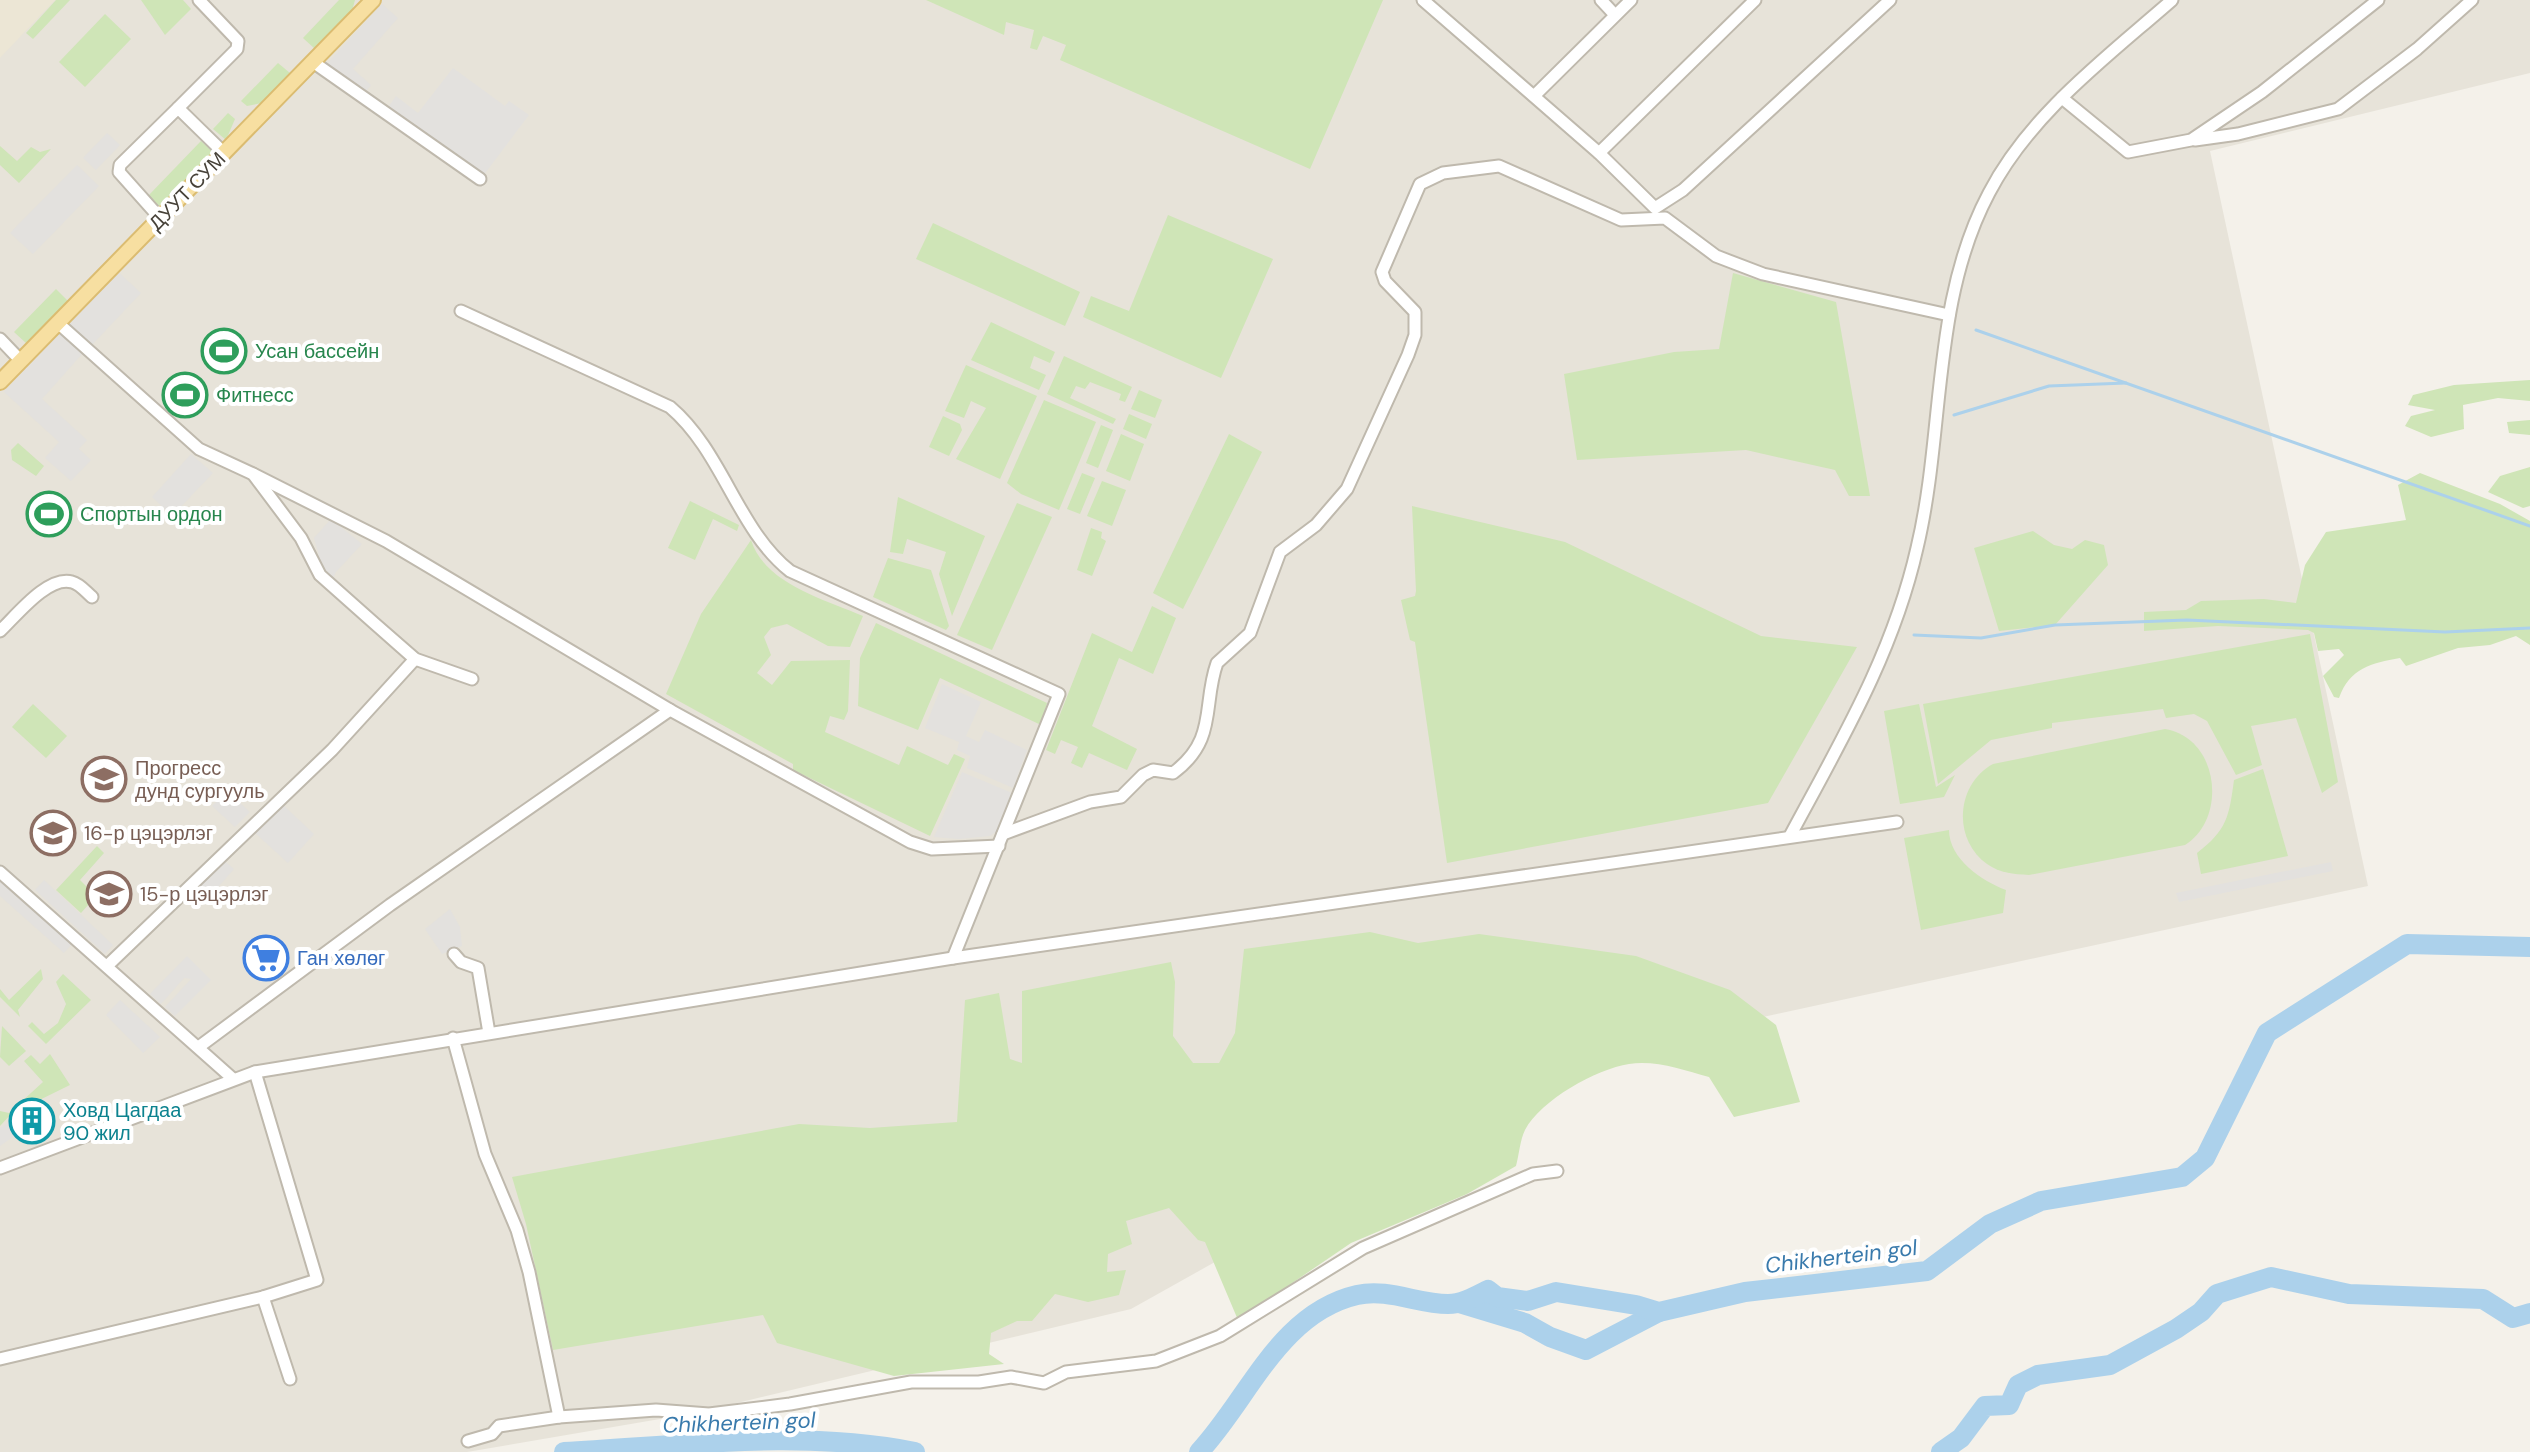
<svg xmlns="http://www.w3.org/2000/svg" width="2530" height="1452" viewBox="0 0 2530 1452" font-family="'DM Sans',sans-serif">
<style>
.residential{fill:#e7e3d9}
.education{fill:#ece6d5}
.green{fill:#cfe5b7}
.parking{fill:#e3e1de}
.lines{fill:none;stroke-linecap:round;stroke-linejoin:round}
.stream{stroke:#acd1eb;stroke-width:3}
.river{stroke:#acd1eb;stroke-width:20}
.minor-casing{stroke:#bfb9ad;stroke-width:15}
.major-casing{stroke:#dbbc71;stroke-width:18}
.minor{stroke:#fff;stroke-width:11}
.major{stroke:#f7dfa1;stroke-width:14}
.labels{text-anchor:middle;stroke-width:8;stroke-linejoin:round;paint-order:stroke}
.street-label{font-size:20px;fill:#474239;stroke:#fff}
.leisure-label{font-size:20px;fill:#27864d;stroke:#fff;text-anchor:start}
.education-label{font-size:20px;fill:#785e54;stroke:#fff;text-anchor:start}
.shop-label{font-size:20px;fill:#366cbe;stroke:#fff;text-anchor:start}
.culture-label{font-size:20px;fill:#0d838f;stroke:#fff;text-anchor:start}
.water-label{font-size:22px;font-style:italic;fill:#397aac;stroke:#fff}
</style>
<rect width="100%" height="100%" fill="#f4f1ea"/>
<polygon class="residential" points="0,0 2530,0 2530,73 2210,151 2368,886 1583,1056 1131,1309 695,1413 467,1452 0,1452"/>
<polygon class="education" points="0,0 55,0 0,58"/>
<g class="green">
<polygon points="56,0 70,0 33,39 26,33"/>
<polygon points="141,0 183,0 191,9 165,35"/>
<polygon points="339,0 355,0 352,11 315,49 303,38"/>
<polygon points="926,0 1383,0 1310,169 1060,60 1066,45 1043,36 1037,50 1030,48 1034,30 1006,22 1004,35"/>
<polygon points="105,14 131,39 85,87 59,62"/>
<polygon points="278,63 290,73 262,103 247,106 241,101"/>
<polygon points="228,113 235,119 226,140 213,129"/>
<polygon points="201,141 213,152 160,207 148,196"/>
<polygon points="0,146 17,161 31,147 40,152 51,149 19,183 0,165"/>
<polygon points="1168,215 1273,259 1221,378 1083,317 1091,296 1129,311"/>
<polygon points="933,223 1080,292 1065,326 916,259"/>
<polygon points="1733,273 1836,302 1870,496 1849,496 1835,470 1746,450 1577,460 1564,374 1674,352 1719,349"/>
<polygon points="56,289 68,301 27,344 14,332"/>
<polygon points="991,322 1055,352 1050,363 1034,356 1030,368 1046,375 1039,390 971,360"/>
<polygon points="1064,356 1132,387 1125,402 1119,400 1121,394 1090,382 1085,389 1076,386 1070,398 1116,419 1113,424 1047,394"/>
<polygon points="966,365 1037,396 1000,479 956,459 986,408 971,401 964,418 945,411"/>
<polygon points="2530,380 2530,401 2498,398 2463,405 2464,429 2431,437 2405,426 2411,416 2435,410 2408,405 2413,395 2454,385"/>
<polygon points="1139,390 1162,400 1155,418 1131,409"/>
<polygon points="1044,400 1096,422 1059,510 1021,494 1007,483"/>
<polygon points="1129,414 1152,424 1146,439 1123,429"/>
<polygon points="943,416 960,424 962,430 949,456 929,447"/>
<polygon points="2530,420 2530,435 2509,433 2507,422"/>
<polygon points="1101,425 1113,430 1098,468 1086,463"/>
<polygon points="1121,434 1144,444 1130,481 1106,471"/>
<polygon points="1229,434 1262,452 1183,609 1153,593"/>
<polygon points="18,443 44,466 36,476 12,460 11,450"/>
<polygon points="2530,467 2530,506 2523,508 2488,492 2500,476"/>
<polygon points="1082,473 1095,478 1080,514 1067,509"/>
<path d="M2420 473 2500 504 2530 521V645L2516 636 2490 645 2458 648 2406 666 2400 658C2371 663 2350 668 2339 698L2334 697 2323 676 2344 655 2339 649 2318 651 2314 633 2308 630 2218 626 2144 631V612L2186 610 2201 601 2264 599 2296 603 2305 565 2326 532 2406 520 2398 485Z"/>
<polygon points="1102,481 1126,490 1112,526 1087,516"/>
<polygon points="898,497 985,536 952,616 939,574 946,552 907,539 903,554 890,552"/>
<polygon points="690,501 739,525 737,531 713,519 695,560 668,548"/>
<polygon points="1017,503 1052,517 992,650 957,635"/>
<polygon points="1412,506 1565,542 1761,636 1857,647 1768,803 1447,863 1415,642 1410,640 1401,600 1415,596 1416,591"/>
<polygon points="1091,528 1102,532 1101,538 1106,541 1092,576 1077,570"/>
<polygon points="2033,531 2054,545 2072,549 2085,540 2104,545 2108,565 2055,625 1999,631 1974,548"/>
<path d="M751 540C765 584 824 599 863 616L850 647 828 646 787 624 771 628 764 637 771 655 757 673 772 685 791 661 850 660 848 711 844 720 830 716 825 732 899 765 907 746 948 765 954 754 965 759 930 836 793 770V764L666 694 701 614Z"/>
<polygon points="888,558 931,570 949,626 946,630 873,597"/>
<polygon points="1152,606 1176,618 1153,674 1119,658 1092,726 1137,749 1127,770 1089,753 1082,768 1071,763 1078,747 1061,740 1055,754 1046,750 1092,633 1132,652"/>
<polygon points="876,623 1047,703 1041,725 940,678 918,730 858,706 860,658"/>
<polygon points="2310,634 2338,782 2322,793 2296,718 2251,726 2262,765 2236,775 2207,721 2194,714 2166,718 2163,709 2052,723 2052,728 1991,740 1938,784 1923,704"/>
<polygon points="33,704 67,736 46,758 12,727"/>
<polygon points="1919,704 1936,787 1955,775 1944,797 1900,804 1884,711"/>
<path d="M2165 729C2219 738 2228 818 2185 845L2029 875C2013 874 2000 873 1987 864 1952 839 1956 784 1993 764Z"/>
<path d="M2263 769 2288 856 2201 874 2197 853C2227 830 2229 817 2234 780Z"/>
<path d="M1949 830C1949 859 1982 881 2006 890L2003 913 1921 930 1904 838Z"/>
<polygon points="97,846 104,853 80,880 96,896 81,913 56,890"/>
<path d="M1370 932 1418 943 1479 934 1636 956 1730 990 1776 1025 1800 1102 1734 1117 1709 1077C1683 1070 1656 1060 1629 1064 1596 1069 1541 1100 1525 1130 1520 1140 1519 1155 1516 1166L1467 1194 1351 1243 1238 1320 1205 1242 1198 1240 1169 1208 1126 1221 1132 1244 1108 1254 1107 1272 1126 1270 1119 1295 1088 1302 1055 1294 1032 1321H1017L991 1333 989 1354 1004 1364 894 1376 777 1343 763 1315 553 1350 526 1224 512 1177 799 1124 870 1128 957 1122 965 1000 999 993 1010 1059 1022 1063V991L1171 962 1175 982 1173 1036 1193 1063H1219L1235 1033 1244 949Z"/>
<polygon points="41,969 43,979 18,1010 20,1017 0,997 0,989 9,1000"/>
<polygon points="63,974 91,1000 46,1044 28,1026 32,1022 44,1034 58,1023 66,1004 56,982"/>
<polygon points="2,1026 26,1051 9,1066 0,1057"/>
<polygon points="50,1054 70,1085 11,1114 0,1126 0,1111 9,1113 43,1082 24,1061 31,1055 40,1064"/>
</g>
<g class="parking">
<polygon points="382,4 398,18 353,69 371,85 364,94 326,65"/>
<polygon points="453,68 505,106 509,101 529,115 483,176 387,109 396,96 418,113"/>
<polygon points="107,133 120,145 96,170 83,158"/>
<polygon points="77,165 99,186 33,254 10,233"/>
<polygon points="116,270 141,293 90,347 66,324"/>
<polygon points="59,331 83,353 42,399 87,440 79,449 91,460 71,481 45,458 59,442 4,392"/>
<polygon points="191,454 213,473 172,516 152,497"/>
<polygon points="331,519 362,544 336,572 332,581 324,574 314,538"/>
<polygon points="942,684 981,702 966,736 979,742 985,730 1027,750 1013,788 967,768 970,756 957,750 959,742 925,728"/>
<polygon points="962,772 1012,793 997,831 990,836 959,839 934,837"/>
<polygon points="227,791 250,812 235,827 212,806"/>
<polygon points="282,804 314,834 288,863 254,832"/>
<polygon points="222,859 234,869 206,901 192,890"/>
<polygon points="2331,862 2333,871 2179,902 2176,893"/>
<polygon points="44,880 113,945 105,954 35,890"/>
<polygon points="0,881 72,944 64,953 0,896"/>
<polygon points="450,909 460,927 462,946 442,954 425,929"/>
<polygon points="187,956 211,980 175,1016 165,1007 191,979 184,978 161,1004 150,994"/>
<polygon points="120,1000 160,1037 143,1053 106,1015"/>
<polygon points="14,1118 20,1132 0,1146 0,1128"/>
</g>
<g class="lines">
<g class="stream">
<polyline points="1976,330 2530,526"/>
<polyline points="1954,415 2049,386 2126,383"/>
<polyline points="1914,635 1981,638 2055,625 2187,620 2445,632 2530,628"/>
</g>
<g class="river">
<polyline points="1459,1303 1525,1323 1550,1337 1586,1350 1659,1312"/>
<path d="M564 1452C679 1446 801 1429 915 1452"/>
<path d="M1199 1452C1248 1400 1279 1313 1357 1295 1388 1288 1418 1304 1448 1304 1462 1304 1476 1296 1488 1290L1497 1297 1528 1301 1556 1292 1636 1305 1659 1312 1745 1292 1927 1271 1990 1224 2041 1201 2182 1177 2205 1158 2267 1033 2407 944 2530 947"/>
<polyline points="1941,1452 1961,1438 1985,1406 2009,1405 2018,1385 2038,1375 2110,1365 2176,1329 2201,1312 2217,1294 2271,1277 2349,1294 2483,1299 2513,1318 2530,1313"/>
</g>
<g class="minor-casing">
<g id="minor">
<polyline points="1423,0 1599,153 1655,208 1683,190 1890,0"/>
<polyline points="1601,0 1615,15"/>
<polyline points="313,62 480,179"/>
<polyline points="1534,96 1631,0"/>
<polyline points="2062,98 2128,152 2191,140 2262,92 2378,0"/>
<polyline points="178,108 237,49 238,41 199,0"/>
<polyline points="2195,140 2238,134 2338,109 2417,49 2472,0"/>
<polyline points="1599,153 1755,0"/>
<polyline points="160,218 119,172 120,165 178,108 224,153"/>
<path d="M461 311 670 407C723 452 737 529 790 571L1059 694 953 958"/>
<polyline points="58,323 199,449 253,474 301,538 320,575 374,623 415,659 472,679"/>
<polyline points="0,339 21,361"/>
<polyline points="253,474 386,541 670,710 910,842 932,849 999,846"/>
<path d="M0 631C16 616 48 575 72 582 80 584 86 592 92 597"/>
<path d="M1003 834 1090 802 1121 797 1143 775 1153 770 1173 773C1218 740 1202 705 1217 663L1250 633 1280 552 1316 525 1347 489 1408 355 1415 335V312L1385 281 1382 272 1420 184 1443 173 1499 166 1621 220 1665 218 1716 256 1763 274 1949 315"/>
<path d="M1790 836C1841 741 1893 654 1917 548 1945 431 1931 302 1989 193 2030 114 2107 57 2172 0"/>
<polyline points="0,872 232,1078"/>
<polyline points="454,954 461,962 478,968 489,1033"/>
<polyline points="107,966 332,750 415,659"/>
<polyline points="453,1038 485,1154 517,1230 529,1272 559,1417"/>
<polyline points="200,1046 390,905 670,710"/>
<polyline points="0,1168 255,1072 953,958 1897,822"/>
<polyline points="263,1297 290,1379"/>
<polyline points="0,1359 263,1297 317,1280 255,1072"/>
<polyline points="468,1441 492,1434 499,1426 559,1417 656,1410 709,1414 790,1404 911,1382 979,1382 1011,1377 1044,1383 1066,1372 1156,1361 1220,1336 1363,1248 1533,1174 1557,1171"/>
</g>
</g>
<g class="major-casing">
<polyline id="major" points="0,382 373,0"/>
</g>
<use href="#minor" class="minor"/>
<use href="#major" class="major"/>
</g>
<defs>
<g id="stadium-ring" transform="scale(2.3)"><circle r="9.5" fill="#fff" stroke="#2e9e5b" stroke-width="1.5"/><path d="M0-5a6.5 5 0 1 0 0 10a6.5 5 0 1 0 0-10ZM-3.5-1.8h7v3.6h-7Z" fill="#2e9e5b"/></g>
<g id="school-ring" transform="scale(2.3)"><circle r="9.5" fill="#fff" stroke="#8d6e63" stroke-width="1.5"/><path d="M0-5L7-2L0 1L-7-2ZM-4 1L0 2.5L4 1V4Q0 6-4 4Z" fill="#8d6e63"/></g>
<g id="supermarket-ring" transform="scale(2.3)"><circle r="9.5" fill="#fff" stroke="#3f7fe0" stroke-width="1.5"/><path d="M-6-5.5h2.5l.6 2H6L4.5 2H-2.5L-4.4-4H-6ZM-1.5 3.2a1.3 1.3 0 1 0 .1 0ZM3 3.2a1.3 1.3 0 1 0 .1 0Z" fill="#3f7fe0"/></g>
<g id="building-ring" transform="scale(2.3)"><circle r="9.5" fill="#fff" stroke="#0f9aa8" stroke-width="1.5"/><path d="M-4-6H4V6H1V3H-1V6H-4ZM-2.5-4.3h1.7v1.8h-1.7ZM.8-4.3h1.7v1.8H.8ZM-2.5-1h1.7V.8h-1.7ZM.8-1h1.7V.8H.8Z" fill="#0f9aa8"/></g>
</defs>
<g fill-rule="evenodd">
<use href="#stadium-ring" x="224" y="351"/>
<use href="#stadium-ring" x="185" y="395"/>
<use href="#stadium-ring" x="49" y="514"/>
<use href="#school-ring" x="104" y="779"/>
<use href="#school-ring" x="53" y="833"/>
<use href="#school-ring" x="109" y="894"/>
<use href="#supermarket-ring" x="266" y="958"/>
<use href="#building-ring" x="32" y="1121"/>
</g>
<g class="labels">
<g class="street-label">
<text transform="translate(187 191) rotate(-46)" y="7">ДУУТ СУМ</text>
</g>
<g class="leisure-label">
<text x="255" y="358">Усан бассейн</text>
<text x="216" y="402">Фитнесс</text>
<text x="80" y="521">Спортын ордон</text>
</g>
<g class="education-label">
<text x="135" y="775">Прогресс<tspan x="135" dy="23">дунд сургууль</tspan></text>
<text x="84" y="840">16-р цэцэрлэг</text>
<text x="140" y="901">15-р цэцэрлэг</text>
</g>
<g class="shop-label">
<text x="297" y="965">Ган хөлөг</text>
</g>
<g class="culture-label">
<text x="63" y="1117">Ховд Цагдаа<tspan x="63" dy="23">90 жил</tspan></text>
</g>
<g class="water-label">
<text transform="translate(1841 1256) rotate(-7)" y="8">Chikhertein gol</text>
<text transform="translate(739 1422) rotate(-2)" y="8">Chikhertein gol</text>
</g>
</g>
</svg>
